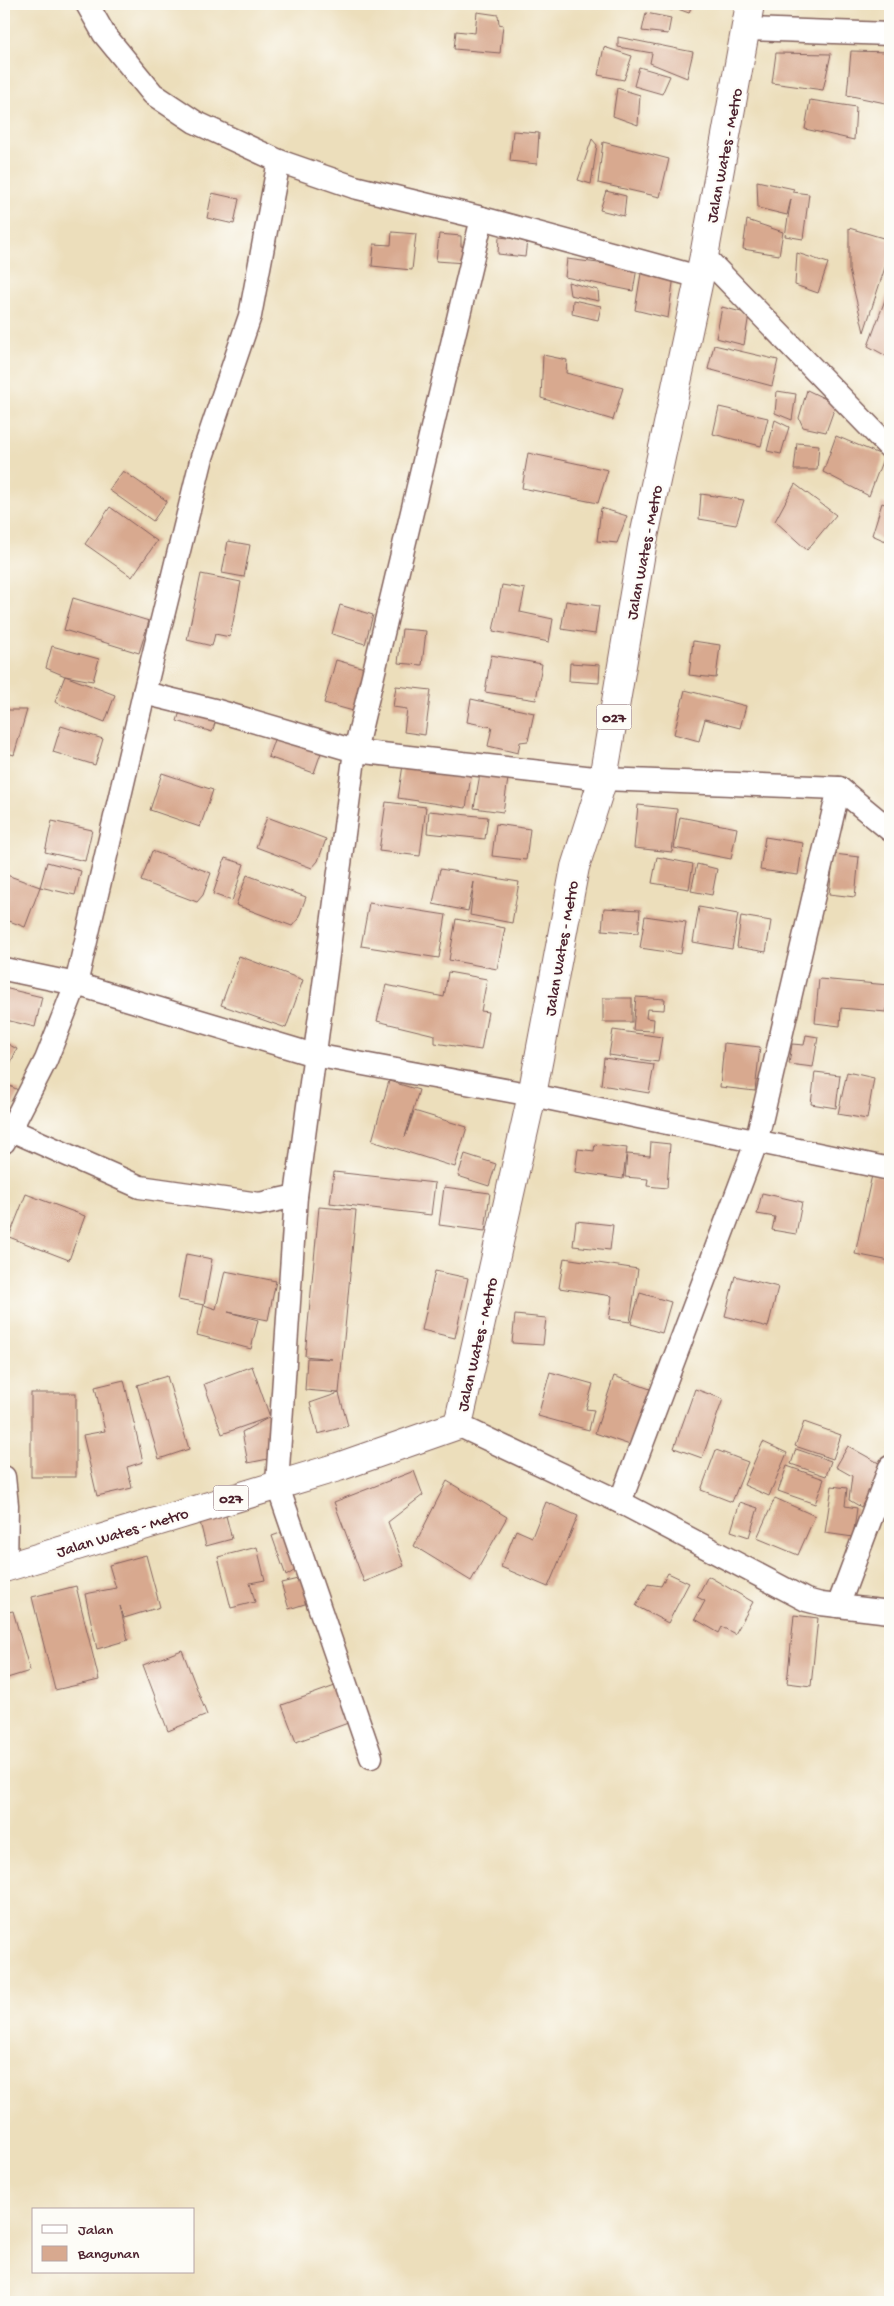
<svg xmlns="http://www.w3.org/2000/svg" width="894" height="2306" viewBox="0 0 894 2306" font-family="'Gochi Hand',sans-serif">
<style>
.building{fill:#d8a98f}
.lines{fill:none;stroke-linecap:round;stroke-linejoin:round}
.street-casing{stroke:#83625d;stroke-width:25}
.primary-casing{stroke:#83625d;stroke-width:30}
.street{stroke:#fff;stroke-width:22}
.primary{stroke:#fff;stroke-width:28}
.labels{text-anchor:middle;stroke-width:4.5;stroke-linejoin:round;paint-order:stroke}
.shield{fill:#fdfcf7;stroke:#806168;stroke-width:1}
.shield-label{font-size:15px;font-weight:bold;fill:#4a1f2b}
.street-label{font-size:16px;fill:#4a1f2b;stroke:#fdfcf7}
</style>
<rect width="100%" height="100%" fill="#fdfcf7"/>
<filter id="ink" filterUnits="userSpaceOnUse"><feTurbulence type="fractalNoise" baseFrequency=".02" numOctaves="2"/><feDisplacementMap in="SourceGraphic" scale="10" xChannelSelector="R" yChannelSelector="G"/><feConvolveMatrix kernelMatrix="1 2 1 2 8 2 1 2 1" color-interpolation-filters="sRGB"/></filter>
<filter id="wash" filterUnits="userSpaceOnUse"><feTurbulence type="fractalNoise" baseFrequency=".0096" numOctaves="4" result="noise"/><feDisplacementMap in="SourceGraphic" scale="20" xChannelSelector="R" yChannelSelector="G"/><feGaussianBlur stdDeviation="1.12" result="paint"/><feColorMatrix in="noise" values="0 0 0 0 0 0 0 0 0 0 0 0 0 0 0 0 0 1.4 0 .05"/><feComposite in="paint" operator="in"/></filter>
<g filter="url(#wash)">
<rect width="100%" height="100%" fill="#ecdebb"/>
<g id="blocks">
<g class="building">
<polygon points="646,4 673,4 672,10"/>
<polygon points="679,4 692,4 689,13 678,9"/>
<polygon points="477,12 498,15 499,24 503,25 500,53 454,49 456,31 475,33"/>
<polygon points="646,13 671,18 668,34 642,31"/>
<polygon points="618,37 693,52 687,78 650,63 652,53 618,47"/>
<polygon points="604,47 632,56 624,80 598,75"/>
<polygon points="851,51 890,52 890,104 847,95"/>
<polygon points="776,53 831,54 823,90 772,83"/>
<polygon points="639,67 670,76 662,94 634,86"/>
<polygon points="617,88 640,95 638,125 613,116"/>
<polygon points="810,100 856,107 854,140 805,129"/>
<polygon points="513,131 539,133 537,164 510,161"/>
<polygon points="592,139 597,145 591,184 578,180"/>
<polygon points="603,142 669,159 660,197 598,183"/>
<polygon points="757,181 794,189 792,192 809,194 803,239 785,236 791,199 787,215 758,208"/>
<polygon points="606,191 626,196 624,216 600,210"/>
<polygon points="212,193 239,199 234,224 207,218"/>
<polygon points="747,220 783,232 779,255 743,249"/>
<polygon points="849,228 890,240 890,252 864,332 849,270"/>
<polygon points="392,232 416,234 412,270 372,266 374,244 391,245"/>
<polygon points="439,234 461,236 461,246 466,247 465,263 436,261"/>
<polygon points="499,237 527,240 525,257 498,254"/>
<polygon points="797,253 828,263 818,293 795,285"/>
<polygon points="644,255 676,262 668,318 635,310"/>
<polygon points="567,259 637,268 633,291 565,277"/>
<polygon points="568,282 598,290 599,301 570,295"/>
<polygon points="889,289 890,290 890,358 868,346"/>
<polygon points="573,300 601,306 598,320 572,314"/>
<polygon points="722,307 749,314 744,345 716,338"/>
<polygon points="714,345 778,360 772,386 708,369"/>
<polygon points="543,355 567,360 566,373 623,388 613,420 541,398"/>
<polygon points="807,390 836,404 826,432 803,427 799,418"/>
<polygon points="777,391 796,394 792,420 775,413"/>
<polygon points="719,407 768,418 761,446 713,434"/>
<polygon points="775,420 789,427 781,454 767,451"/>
<polygon points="836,436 884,456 869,496 823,472"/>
<polygon points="797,443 819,445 817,470 794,470"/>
<polygon points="528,453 608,470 598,503 522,488"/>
<polygon points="123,471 167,501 153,521 109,490"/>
<polygon points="795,484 836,515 807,550 775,521"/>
<polygon points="701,494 744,500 736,525 699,519"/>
<polygon points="882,503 890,506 890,543 872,535"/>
<polygon points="110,507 157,541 132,577 85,544"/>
<polygon points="601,508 627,516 617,543 597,541"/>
<polygon points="228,541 250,545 244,577 222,573"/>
<polygon points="201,574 241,582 230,637 215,634 212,646 187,640"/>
<polygon points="502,585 525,589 520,612 553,619 549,642 493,631"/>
<polygon points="73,598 149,621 139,653 64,630"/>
<polygon points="566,601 599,606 595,634 561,629"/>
<polygon points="340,605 373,615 365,644 332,634"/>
<polygon points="402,629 426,631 422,665 398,663"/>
<polygon points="693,641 720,645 716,678 689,675"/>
<polygon points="52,646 99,659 93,681 65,676 115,695 105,722 55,702 65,676 46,668"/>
<polygon points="491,655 542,664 536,700 485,692"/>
<polygon points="336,660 368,669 357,712 324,703"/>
<polygon points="570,663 600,665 599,683 569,681"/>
<polygon points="396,686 431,690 425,735 404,732 407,709 393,707"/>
<polygon points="685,690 746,706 740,728 705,719 699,741 674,734"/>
<polygon points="471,699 534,713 528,741 520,742 518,753 488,746 492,727 467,722"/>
<polygon points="182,705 217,717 212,732 177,721"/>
<polygon points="4,710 27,710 14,755 4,752"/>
<polygon points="61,726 103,739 95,765 53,752"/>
<polygon points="276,734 322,750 314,773 268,757"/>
<polygon points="403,765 471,776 466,808 398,798"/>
<polygon points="162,773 213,790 200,827 150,810"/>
<polygon points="480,774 508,779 503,812 474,808"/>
<polygon points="386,802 426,807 420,856 379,851"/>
<polygon points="638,805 677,809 672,852 634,848"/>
<polygon points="429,811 488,817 485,839 427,833"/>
<polygon points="267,817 326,839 318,861 312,868 256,847"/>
<polygon points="680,817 737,828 731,859 674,848"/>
<polygon points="52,821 92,830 85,861 45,852"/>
<polygon points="496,824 530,829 526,860 492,856"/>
<polygon points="765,837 803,843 798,875 760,870"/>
<polygon points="152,851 211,873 203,895 197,902 141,881"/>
<polygon points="834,854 859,857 855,897 829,894"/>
<polygon points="657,857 693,864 689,889 652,883"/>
<polygon points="225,858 244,864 232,901 213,894"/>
<polygon points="47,862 81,871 75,895 40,887"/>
<polygon points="697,864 717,869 712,895 691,891"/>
<polygon points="440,869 519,882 512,923 470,915 474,882 468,911 433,904"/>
<polygon points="4,874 40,887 25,927 4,919"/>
<polygon points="247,875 306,897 298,919 292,926 236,905"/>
<polygon points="369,903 446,915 439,958 361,946"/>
<polygon points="699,907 738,914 732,949 693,942"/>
<polygon points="604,908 640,910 638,933 602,930"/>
<polygon points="645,916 686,922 681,954 640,948"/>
<polygon points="741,916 771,921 766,952 737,947"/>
<polygon points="456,919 505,928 497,969 449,960"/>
<polygon points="239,956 303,980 286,1028 221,1005"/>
<polygon points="448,972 487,979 481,1011 488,1012 481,1050 435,1043 435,1035 377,1021 386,985 444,997"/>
<polygon points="819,979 889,985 886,1012 841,1008 840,1026 815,1023"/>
<polygon points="4,988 42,997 35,1027 6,1020 4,1024"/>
<polygon points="636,997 665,999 664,1010 647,1009 646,1018 654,1019 653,1031 633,1030"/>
<rect x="603" y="998" width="29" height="24"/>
<polygon points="613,1030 662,1037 658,1062 609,1055"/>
<polygon points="806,1035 818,1037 813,1067 789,1064 792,1044 804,1045"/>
<polygon points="4,1042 17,1049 4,1077"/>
<polygon points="724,1043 760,1047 755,1091 720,1087"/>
<polygon points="604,1058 654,1065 649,1093 601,1085"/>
<polygon points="815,1072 840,1075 836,1108 811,1104"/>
<polygon points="847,1072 874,1078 867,1119 838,1114"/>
<polygon points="389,1081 419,1090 405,1137 414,1111 467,1127 455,1167 372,1141"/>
<polygon points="4,1083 20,1091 8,1116 4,1114"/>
<polygon points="651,1142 670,1144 667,1188 647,1186 648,1179 625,1177 627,1154 650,1156"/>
<polygon points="595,1144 627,1148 623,1179 575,1172 578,1149 594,1151"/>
<polygon points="465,1154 496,1164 489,1186 458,1176"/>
<polygon points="334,1172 435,1183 431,1215 330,1203"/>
<polygon points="872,1175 890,1179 890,1261 855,1254"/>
<polygon points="444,1187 490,1193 485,1231 439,1225"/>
<polygon points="762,1193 802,1202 796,1234 772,1230 775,1217 757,1214"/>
<polygon points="26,1194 85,1216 69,1260 9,1237"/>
<polygon points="319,1207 356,1210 339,1393 305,1390 307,1358 332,1359 305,1356"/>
<polygon points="576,1221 613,1225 610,1250 573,1246"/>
<polygon points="186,1254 212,1259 204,1305 178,1300"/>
<polygon points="564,1258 638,1269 630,1322 609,1319 612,1296 559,1288"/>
<polygon points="225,1271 276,1281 268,1320 228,1312 258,1320 251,1349 197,1335 204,1305 216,1309"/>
<polygon points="435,1271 468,1278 455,1338 422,1330"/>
<polygon points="735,1276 778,1287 768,1327 725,1316"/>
<polygon points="640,1293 671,1302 662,1333 631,1324"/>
<polygon points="515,1315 546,1318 543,1345 512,1343"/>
<polygon points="252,1366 270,1417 278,1457 248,1463 242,1432 270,1417 222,1434 204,1384"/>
<polygon points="550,1372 593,1384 586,1409 594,1410 589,1430 538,1416"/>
<polygon points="167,1376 189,1449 159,1459 137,1385"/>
<polygon points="614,1376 650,1389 630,1445 595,1433"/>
<polygon points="124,1380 143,1462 127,1467 132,1488 97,1496 83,1435 105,1431 95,1387"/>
<polygon points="695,1389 723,1399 702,1458 674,1448"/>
<rect x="31" y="1393" width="45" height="84"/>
<polygon points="339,1393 348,1426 318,1434 310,1403"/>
<polygon points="804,1422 841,1435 833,1459 795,1446"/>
<polygon points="763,1442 787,1453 769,1496 744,1485"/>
<polygon points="848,1446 884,1466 861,1507 849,1500 852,1476 836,1467"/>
<polygon points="796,1449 831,1461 826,1476 791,1464"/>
<polygon points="716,1450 748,1462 732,1502 701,1490"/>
<polygon points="787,1466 824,1479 815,1504 778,1491"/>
<polygon points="414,1471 423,1495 388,1522 404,1566 364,1582 334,1502"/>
<polygon points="447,1481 507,1517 471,1581 414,1546"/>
<polygon points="832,1486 847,1488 845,1506 857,1508 853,1537 825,1533"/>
<polygon points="775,1498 815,1516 798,1555 757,1538"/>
<polygon points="546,1502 578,1516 548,1587 501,1567 516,1530 532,1537"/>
<polygon points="740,1502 758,1508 749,1537 731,1531"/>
<polygon points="225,1512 232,1539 206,1546 199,1518"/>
<polygon points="283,1532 300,1567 286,1576 272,1536"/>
<polygon points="257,1547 265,1580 250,1583 255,1602 231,1608 218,1557"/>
<polygon points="146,1555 160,1607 124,1618 120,1606 128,1640 97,1649 85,1594 116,1588 109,1565"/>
<polygon points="668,1573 689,1583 668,1623 636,1606 648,1584 661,1586"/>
<polygon points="708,1576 753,1602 735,1634 722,1627 719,1633 695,1619 705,1601 697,1597"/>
<polygon points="302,1578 311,1602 289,1609 281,1583"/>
<polygon points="76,1586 99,1680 55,1690 32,1597"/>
<polygon points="13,1611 30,1671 4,1679 4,1613"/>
<polygon points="794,1615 818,1618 811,1686 787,1683"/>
<polygon points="182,1650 207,1715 168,1731 143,1665"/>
<polygon points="335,1686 348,1723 296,1742 282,1705"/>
</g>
</g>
</g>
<g filter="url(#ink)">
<use href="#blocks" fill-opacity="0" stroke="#83625d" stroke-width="1"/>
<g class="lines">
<g class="street-casing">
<g id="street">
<polyline points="87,4 104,34 153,94 195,122 279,161 354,187 482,218 699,277"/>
<polyline points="747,29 890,34"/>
<polyline points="704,256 890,448"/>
<polyline points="144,693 218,711 355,751 603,779 839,788 890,830"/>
<polyline points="4,969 76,984 314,1055 532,1095 890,1169"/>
<polyline points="11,1130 140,1187 259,1204 296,1196"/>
<polyline points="4,1142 46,1060 76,984 144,693 202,457 250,316 279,161"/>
<polyline points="458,1425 620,1502 806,1600 821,1604 890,1612"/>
<polyline points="4,1477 7,1505 6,1567"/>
<polyline points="620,1502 756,1143 839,788"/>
<polyline points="838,1606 890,1467"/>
<polyline points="371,1757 277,1484 296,1196 355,751 482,218"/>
</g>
</g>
<g class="primary-casing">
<polyline id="primary" points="4,1568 338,1467 458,1425 532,1095 575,867 603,779 642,546 704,256 750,4"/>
</g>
<use href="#street" class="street"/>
<use href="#primary" class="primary"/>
</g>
</g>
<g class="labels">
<g class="shield">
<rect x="596.5" y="704.5" width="35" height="25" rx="4"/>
<rect x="213.5" y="1485.5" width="35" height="25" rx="4"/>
</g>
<g class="shield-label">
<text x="614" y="722">027</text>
<text x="231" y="1503">027</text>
</g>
<g class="street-label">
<text transform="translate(723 155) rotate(-79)" y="6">Jalan Wates - Metro</text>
<text transform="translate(643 552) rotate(-79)" y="6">Jalan Wates - Metro</text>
<text transform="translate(560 948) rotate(-80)" y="6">Jalan Wates - Metro</text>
<text transform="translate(476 1344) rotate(-77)" y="6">Jalan Wates - Metro</text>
<text transform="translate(122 1531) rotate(-17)" y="6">Jalan Wates - Metro</text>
</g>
</g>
<rect width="894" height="2306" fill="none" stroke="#fdfcf7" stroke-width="20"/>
<rect x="32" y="2208" width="162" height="65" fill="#fdfcf7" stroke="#b5a4a5"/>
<rect x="42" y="2225" width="25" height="8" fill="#ffffff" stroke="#b5a4a5"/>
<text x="78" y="2234" font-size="15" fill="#4a1f2b">Jalan</text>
<rect x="42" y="2246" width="25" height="15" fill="#d8a98f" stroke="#b5a4a5"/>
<text x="78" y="2258" font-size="15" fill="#4a1f2b">Bangunan</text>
</svg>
